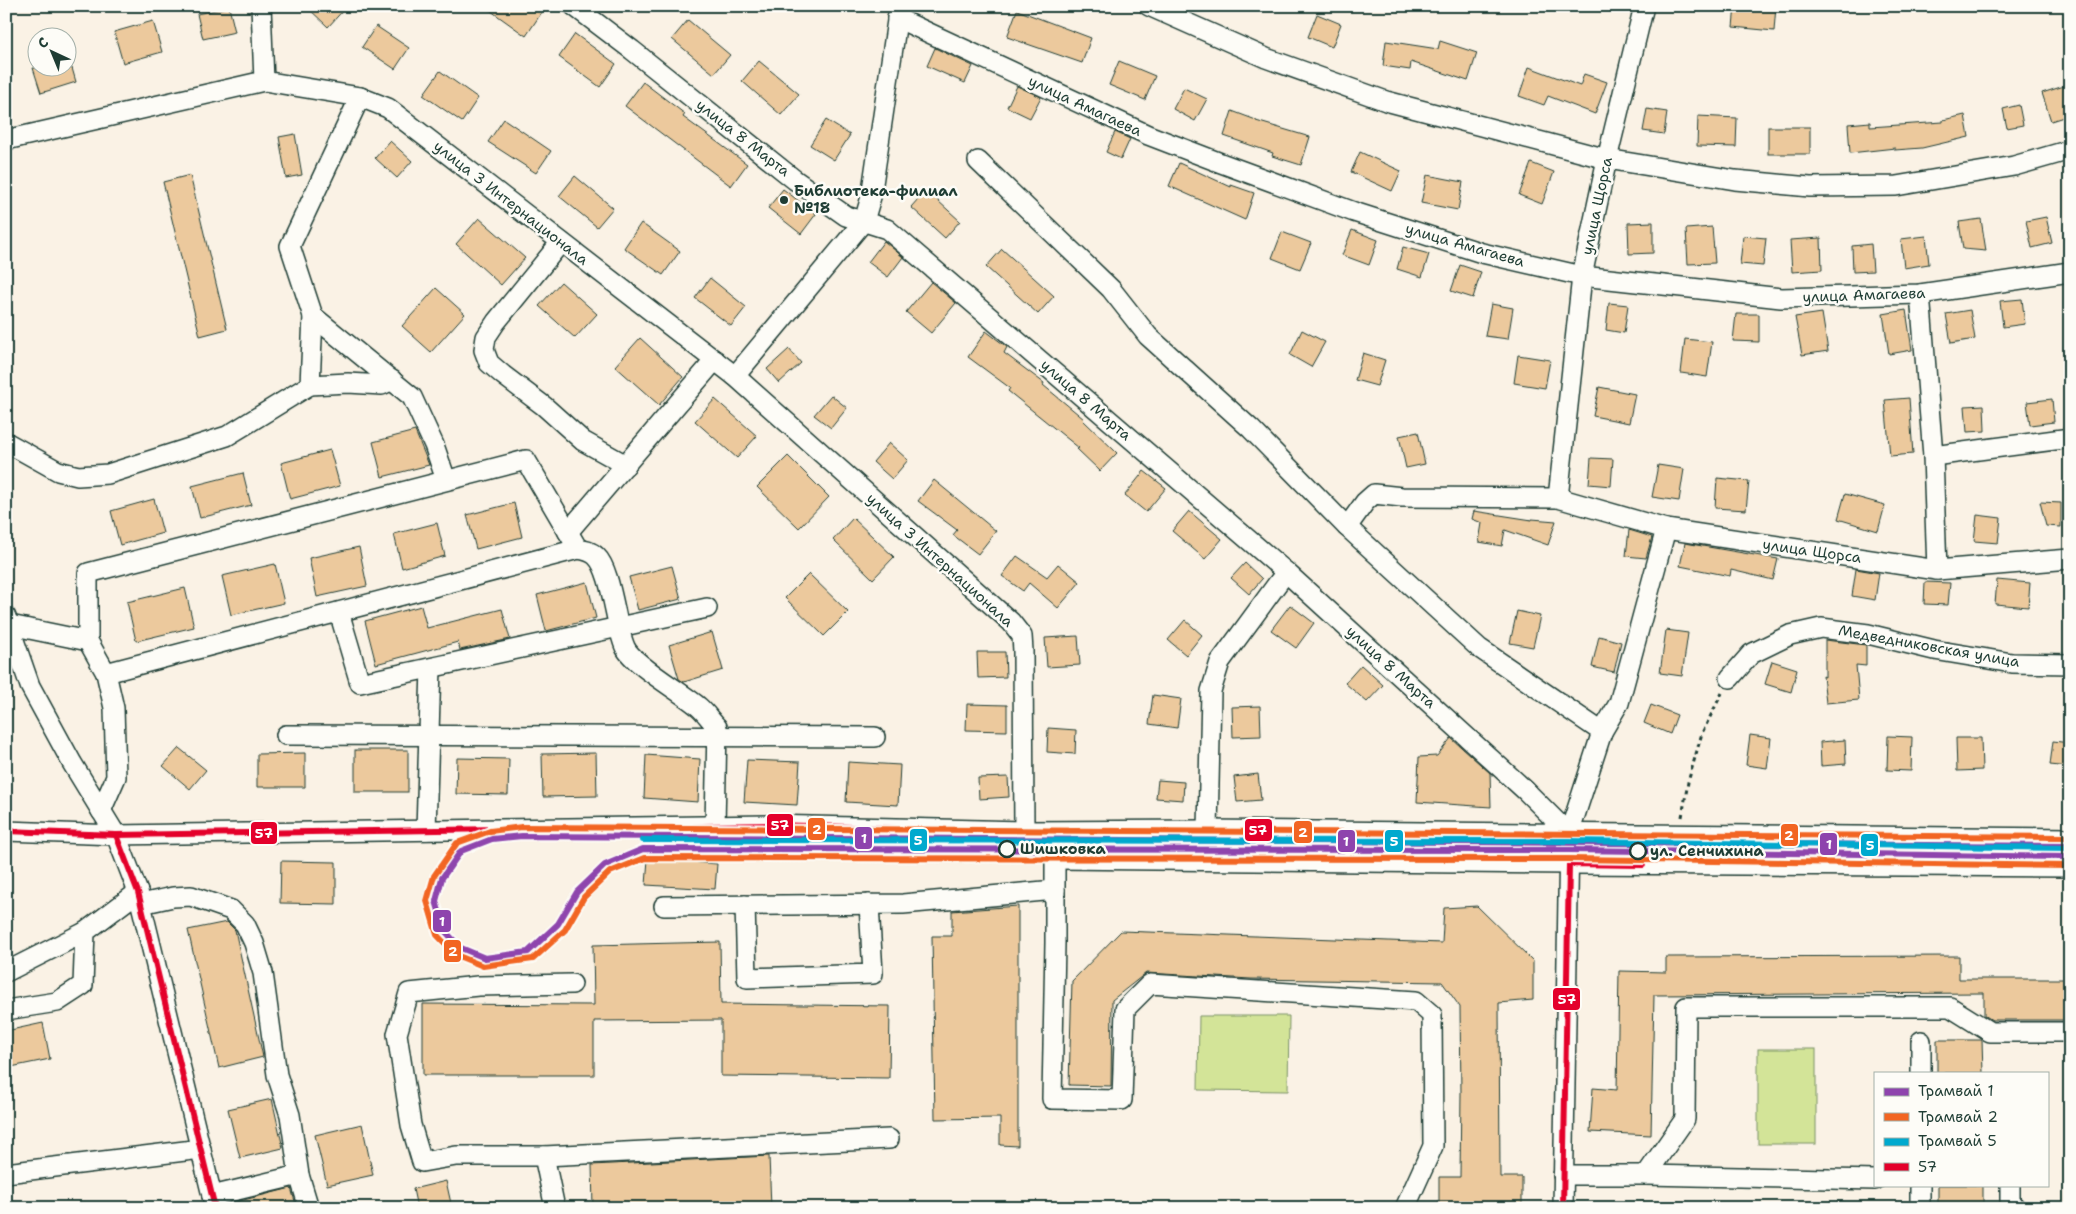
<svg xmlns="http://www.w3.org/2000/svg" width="2076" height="1214" viewBox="0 0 2076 1214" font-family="'Shantell Sans',sans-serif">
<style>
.green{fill:#d3e498;stroke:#799066}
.building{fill:#ecc99d;stroke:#1f3d34}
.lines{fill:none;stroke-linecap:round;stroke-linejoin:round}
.minor-casing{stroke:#1f3d34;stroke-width:22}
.path{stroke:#1f3d34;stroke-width:3;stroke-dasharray:4 4;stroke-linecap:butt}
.minor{stroke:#fdfcf7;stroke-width:19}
.bus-1-casing{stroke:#fdfcf7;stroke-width:10}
.bus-1{stroke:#e4002b;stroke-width:6}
.tram-1-casing{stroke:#fdfcf7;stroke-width:10}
.tram-2-casing{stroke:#fdfcf7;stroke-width:10}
.tram-3-casing{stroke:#fdfcf7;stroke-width:10}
.tram-1{stroke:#8e44ad;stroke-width:6}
.tram-2{stroke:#f26522;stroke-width:6}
.tram-3{stroke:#00a9ce;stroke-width:6}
.poi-dot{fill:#1f3d34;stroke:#fdfcf7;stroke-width:2}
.stop-dot{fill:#fdfcf7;stroke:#1f3d34;stroke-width:2.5}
.labels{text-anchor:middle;stroke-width:5;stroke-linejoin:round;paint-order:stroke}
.street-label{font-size:15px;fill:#1f3d34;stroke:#fdfcf7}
.poi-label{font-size:15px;font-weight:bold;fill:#1f3d34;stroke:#fdfcf7;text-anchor:start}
.stop-label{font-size:15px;font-weight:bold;fill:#1f3d34;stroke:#fdfcf7;text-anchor:start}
.line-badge{stroke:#fdfcf7;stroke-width:2}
.badge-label{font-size:14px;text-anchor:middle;font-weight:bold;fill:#fff}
</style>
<rect width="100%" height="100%" fill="#faf2e5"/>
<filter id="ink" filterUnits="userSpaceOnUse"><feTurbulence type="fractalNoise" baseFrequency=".02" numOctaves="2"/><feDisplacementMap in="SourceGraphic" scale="10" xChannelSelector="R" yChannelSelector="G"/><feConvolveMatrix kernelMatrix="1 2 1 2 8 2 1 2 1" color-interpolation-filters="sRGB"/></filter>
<g filter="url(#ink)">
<g class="green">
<polygon points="1199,1016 1289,1016 1288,1091 1198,1090"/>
<rect x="1758" y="1049" width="58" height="95"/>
</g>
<g class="building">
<polygon points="306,6 347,6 328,27"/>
<polygon points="484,6 546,6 526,36"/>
<polygon points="1735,6 1776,6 1774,31 1733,27"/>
<polygon points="229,7 235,32 203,39 197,14"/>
<polygon points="1017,10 1091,38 1082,63 1007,37"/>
<polygon points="1317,14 1341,24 1332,47 1308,37"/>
<polygon points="688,20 730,55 714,74 672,39"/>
<polygon points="153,21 162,52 123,63 114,32"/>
<polygon points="376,26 409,48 395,69 362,47"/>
<polygon points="575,34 616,64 600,87 559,57"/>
<polygon points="1386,41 1438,49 1440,41 1477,53 1468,81 1411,62 1410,70 1383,66"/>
<polygon points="935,48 973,66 965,83 927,66"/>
<polygon points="759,61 799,94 781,115 742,81"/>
<polygon points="1119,61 1155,76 1145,100 1109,85"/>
<polygon points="1529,67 1580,86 1584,74 1607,82 1595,114 1548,96 1544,105 1519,96"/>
<polygon points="33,68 72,68 76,82 41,93"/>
<polygon points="440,71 478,98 462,122 423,95"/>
<polygon points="643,82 685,114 683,117 747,164 731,186 625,106"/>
<polygon points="1017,86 1041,97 1030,118 1007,107"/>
<polygon points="2064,86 2070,104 2070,115 2051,121 2042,93"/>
<polygon points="1184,88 1207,99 1195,121 1173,109"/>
<polygon points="2019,105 2023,125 2007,128 2003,109"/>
<polygon points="1647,109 1667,112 1664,134 1643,131"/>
<polygon points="1232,111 1256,120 1256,121 1310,137 1301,165 1272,156 1273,153 1224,136"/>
<polygon points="1965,115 1969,137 1922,148 1895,150 1895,148 1850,153 1848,124 1870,122 1870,127 1943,122 1943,120"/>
<polygon points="1698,116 1737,118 1736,147 1697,146"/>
<polygon points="504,119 551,151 536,173 488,142"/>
<polygon points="826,120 850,135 834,160 810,145"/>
<rect x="1768" y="127" width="42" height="27"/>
<polygon points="1115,132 1130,139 1121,159 1106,152"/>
<polygon points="295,134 302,175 286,178 279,137"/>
<polygon points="390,141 412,161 397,178 375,158"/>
<polygon points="1360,152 1401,171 1392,191 1351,172"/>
<polygon points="1179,163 1231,187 1231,185 1254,193 1245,220 1169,186"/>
<polygon points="1531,163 1554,172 1542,204 1519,195"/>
<polygon points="190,175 227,329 200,336 163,182"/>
<polygon points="1427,175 1463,182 1458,210 1421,203"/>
<polygon points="575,176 613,208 597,227 559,196"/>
<polygon points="783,189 816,214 801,234 768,208"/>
<polygon points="926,190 960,221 945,238 911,207"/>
<polygon points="2046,217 2052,243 2032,248 2026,221"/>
<polygon points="479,218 525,258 501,285 456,244"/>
<polygon points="1981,219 1986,251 1963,249 1959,222"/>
<polygon points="1653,222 1653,253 1629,254 1628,223"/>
<polygon points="641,223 680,251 663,275 624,248"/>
<polygon points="1712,227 1715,263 1688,264 1686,229"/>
<polygon points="1352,230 1378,240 1369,265 1342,255"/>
<polygon points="1282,232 1311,243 1300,269 1272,258"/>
<polygon points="1743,236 1766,238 1763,266 1740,264"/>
<polygon points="1926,236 1929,264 1904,268 1901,239"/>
<polygon points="1821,238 1822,270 1792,272 1790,240"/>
<polygon points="884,241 903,257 888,277 868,262"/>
<polygon points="1871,244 1873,271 1853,272 1852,246"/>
<polygon points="1403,247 1429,254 1422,277 1397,269"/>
<polygon points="1002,249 1054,296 1038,314 986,267"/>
<polygon points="1460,265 1481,272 1473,298 1451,291"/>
<polygon points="710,278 746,307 731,326 695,298"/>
<polygon points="561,282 597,314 575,338 539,306"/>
<polygon points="931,282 956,303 931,333 906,312"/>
<polygon points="436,288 465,314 431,352 402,326"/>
<polygon points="2022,299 2025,324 2003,327 2000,301"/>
<polygon points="1609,303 1628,305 1624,333 1606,330"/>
<polygon points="1491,304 1513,308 1508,339 1485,336"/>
<polygon points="1906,310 1912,350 1889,354 1883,314"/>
<polygon points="1970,310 1975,339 1951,343 1946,314"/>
<polygon points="1822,313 1828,351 1802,355 1795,317"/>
<polygon points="1736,314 1759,314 1759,342 1733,341"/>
<polygon points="1302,330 1325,342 1311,367 1290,355"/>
<polygon points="986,331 1007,347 1004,353 1044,383 1043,385 1084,419 1083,420 1117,453 1100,471 1077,449 1079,448 1008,391 1010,388 968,357"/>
<polygon points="640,338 683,377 659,405 615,366"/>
<polygon points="1685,339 1712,342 1707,377 1681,373"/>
<polygon points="789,349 801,363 779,383 767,369"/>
<polygon points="1363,353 1385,360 1377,386 1355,380"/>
<polygon points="1518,355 1550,360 1545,388 1514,383"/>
<polygon points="1599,387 1635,394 1629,423 1593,416"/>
<polygon points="831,395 847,408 831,428 814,415"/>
<polygon points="1909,398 1913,454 1890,456 1885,400"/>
<polygon points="715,399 757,436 737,458 695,421"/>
<polygon points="2052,399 2054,422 2030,425 2027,402"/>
<polygon points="1984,405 1985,431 1967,432 1965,406"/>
<polygon points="415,431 429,465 382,477 373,442"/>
<polygon points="1418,432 1425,464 1406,468 1399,436"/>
<polygon points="889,443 908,460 892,479 873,462"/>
<polygon points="330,450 340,486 290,499 281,463"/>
<polygon points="788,456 829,497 799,528 757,487"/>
<polygon points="1591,458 1613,459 1611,486 1589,484"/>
<polygon points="1658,465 1684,469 1679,501 1652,497"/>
<polygon points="1144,471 1166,488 1146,512 1125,495"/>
<polygon points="243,473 251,505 200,518 192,486"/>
<polygon points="1717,478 1749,481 1746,510 1715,508"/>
<polygon points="934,480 996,531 978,554 953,535 957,530 918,501"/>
<polygon points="1845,494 1885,505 1878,531 1838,519"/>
<polygon points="154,499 163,533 120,545 111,511"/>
<polygon points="2040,502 2061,503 2061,527 2046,526"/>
<polygon points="514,503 522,537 476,549 467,515"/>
<polygon points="1189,511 1222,539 1205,559 1172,531"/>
<polygon points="1474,511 1532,520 1532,519 1556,521 1548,545 1505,530 1502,546 1479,542 1482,523 1472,519"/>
<polygon points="1977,515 2001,518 1998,543 1974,541"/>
<polygon points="853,518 894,557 873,579 833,540"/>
<polygon points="437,523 445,556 402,568 394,534"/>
<polygon points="1629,530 1652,537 1646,558 1626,556"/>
<polygon points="1685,543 1778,559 1773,580 1731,570 1730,576 1680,566"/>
<polygon points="359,547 367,586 317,597 309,558"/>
<polygon points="1017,556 1047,577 1058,564 1080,582 1058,608 1029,583 1023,591 1002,576"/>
<polygon points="1245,563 1262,579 1249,594 1231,578"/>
<polygon points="275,564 284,603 231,615 222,576"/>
<polygon points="672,566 681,599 638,610 629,577"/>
<polygon points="1856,569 1879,573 1875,600 1852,596"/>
<polygon points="809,574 848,612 824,636 785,598"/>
<polygon points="1997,580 2030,583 2028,607 1995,604"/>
<polygon points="587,582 596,618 546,631 537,595"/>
<polygon points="1925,582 1950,583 1948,605 1924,604"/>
<polygon points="185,588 194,627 136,641 127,602"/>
<polygon points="1290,605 1314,623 1296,648 1271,630"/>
<polygon points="421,606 427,628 502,609 510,639 460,650 458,642 376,664 365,621"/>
<polygon points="1517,611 1540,616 1533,647 1510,643"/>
<polygon points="1185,620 1202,635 1186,655 1168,640"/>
<polygon points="1666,630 1688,633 1682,676 1660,673"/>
<polygon points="712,632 723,670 684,682 679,679 669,645"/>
<polygon points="1078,636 1080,665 1047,667 1045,638"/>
<polygon points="1599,636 1621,642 1614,672 1592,667"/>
<polygon points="1825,640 1866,645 1866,666 1856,665 1859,700 1826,703 1823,676 1825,677"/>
<polygon points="977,652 1005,652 1006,677 978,678"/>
<polygon points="1772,661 1797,669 1791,692 1765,684"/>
<polygon points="1361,665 1383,685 1367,702 1345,683"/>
<polygon points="1153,695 1181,699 1177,728 1149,724"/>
<polygon points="967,704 1007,705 1007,731 966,730"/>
<polygon points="1651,705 1677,715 1670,734 1644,723"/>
<polygon points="1260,706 1261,736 1233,737 1232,707"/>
<polygon points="1048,728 1076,730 1075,754 1047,752"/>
<polygon points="1750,735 1771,738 1767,768 1746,765"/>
<polygon points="1888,736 1912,737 1911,771 1887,770"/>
<polygon points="1451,738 1490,773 1491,807 1417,802 1419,757 1437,756"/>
<polygon points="1956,738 1981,738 1982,770 1957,771"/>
<polygon points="1845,740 1846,764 1821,766 1820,742"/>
<polygon points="2053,741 2070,743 2070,767 2050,765"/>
<polygon points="179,748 206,770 190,789 163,766"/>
<rect x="355" y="750" width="53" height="42"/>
<polygon points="305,753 305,787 257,787 257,754"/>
<polygon points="596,753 597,796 543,797 542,754"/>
<polygon points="646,755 700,759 698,802 644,798"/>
<polygon points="457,758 509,759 508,795 456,794"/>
<polygon points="747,760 800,762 797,805 744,802"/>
<polygon points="848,762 900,765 898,805 846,802"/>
<polygon points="1258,774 1261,800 1237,802 1234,777"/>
<polygon points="1008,777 1009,797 979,799 978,778"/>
<polygon points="1158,780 1184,782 1183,800 1156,798"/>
<polygon points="648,859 717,864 715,889 646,885"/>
<polygon points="281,861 336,862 336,904 280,903"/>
<polygon points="1018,906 1018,1146 1000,1145 1000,1118 935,1119 932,936 952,936 952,911"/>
<polygon points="1477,906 1533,961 1533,1000 1499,1003 1500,1177 1522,1177 1522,1208 1439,1208 1439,1177 1460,1177 1461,1093 1460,1007 1442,982 1251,979 1146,973 1112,1000 1111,1086 1069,1085 1072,981 1121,931 1442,943 1444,908"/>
<polygon points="227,922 235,930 263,1057 219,1068 188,930"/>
<polygon points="720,942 721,1004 890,1006 889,1078 721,1076 721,1020 594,1021 594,1075 423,1075 423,1004 594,1005 593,945"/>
<polygon points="1959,956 1959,979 2070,979 2070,1020 1992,1020 1984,1015 1984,993 1654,995 1651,1135 1590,1132 1593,1088 1617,1090 1619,971 1666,972 1666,957"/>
<polygon points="43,1023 50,1059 6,1068 6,1031"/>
<polygon points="1937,1040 1982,1040 1983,1073 1937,1073"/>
<polygon points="272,1099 283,1148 240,1158 228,1109"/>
<polygon points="362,1124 373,1175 327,1185 315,1135"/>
<polygon points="769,1156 771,1208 593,1208 592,1165"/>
<polygon points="446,1181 452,1208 417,1208 413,1189"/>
<rect x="1938" y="1185" width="45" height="23"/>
<polygon points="291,1188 297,1208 229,1208 228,1204"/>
</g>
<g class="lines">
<g class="minor-casing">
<g id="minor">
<polyline points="261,6 264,81"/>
<polyline points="574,6 632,50 795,180 846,216 887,229 1286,572 1526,791 1569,834"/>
<polyline points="1149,6 1266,58 1386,101 1607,159 1735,180 1810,187 1896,186 2014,166 2070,150"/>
<polyline points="897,18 1148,135 1221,163 1354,212 1482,253 1582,276 1781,298 1920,294 2070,272"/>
<polyline points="360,97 290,246 313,316 412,397 434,445 446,480"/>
<polyline points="6,140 264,81 360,97 388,108 735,376 1011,622 1022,636 1023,651 1024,831"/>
<polyline points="978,161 1111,289 1148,336 1251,429 1347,527 1479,648 1602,732 1569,834 1563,1208"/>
<polyline points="561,242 496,322 486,337 484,350 489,363 503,375 544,406 583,441 626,465"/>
<polyline points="1920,294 1933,456 1937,570"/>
<polyline points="735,376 864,221 871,197 899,7"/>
<polyline points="310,385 348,383 382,385 392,380"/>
<polyline points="6,442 58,471 78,476 108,474 227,436 310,385 313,316"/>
<polyline points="1933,456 2070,438"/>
<polyline points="1558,498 1582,276 1607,159 1644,6"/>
<polyline points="1347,527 1365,502 1374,494 1402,497 1558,498 1666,529 1937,570 2070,559"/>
<polyline points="568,532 715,360"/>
<path d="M578 549C584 550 591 551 596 556 612 571 615 625 625 647 632 664 683 693 699 707 706 713 711 721 717 727L715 826"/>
<polyline points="339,612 360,683 707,608"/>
<polyline points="6,617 30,686 72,763 116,835 138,892 215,1208"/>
<polyline points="10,625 88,641 106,673 578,549 526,460 88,573 88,641"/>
<polyline points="1730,678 1751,654 1790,635 1821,628 1868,634 1934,650 2012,663 2070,664"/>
<polyline points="1602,732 1619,703 1666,529"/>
<polyline points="286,735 875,737"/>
<polyline points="101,811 116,777 114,708 106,673"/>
<polyline points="426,830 431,668"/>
<polyline points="1208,830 1211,691 1220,662 1286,572"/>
<polyline points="6,831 116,835 769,825 1024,831 1208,830 2070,838"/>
<polyline points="1055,847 1055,943 1052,1099 1122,1100 1125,1009 1150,984 1416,1001 1432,1015 1433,1146 1405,1208"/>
<polyline points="1055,859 1569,864 2070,867"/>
<polyline points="141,904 173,897 191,896 231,910 245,924 254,943 263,973 277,1075 290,1115 299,1175 309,1208"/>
<polyline points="745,905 747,978 873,974 869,904"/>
<polyline points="664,906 903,904 1055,890"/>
<polyline points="6,972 85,932"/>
<polyline points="6,1010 57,1002 83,985 85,932 138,892"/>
<polyline points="1921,1073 1921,1041"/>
<polyline points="544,1156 889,1139"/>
<polyline points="6,1173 201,1149"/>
<polyline points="1563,1175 1646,1175 1685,1119 1686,1007 1950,1007 1990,1032 2070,1032"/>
<polyline points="1646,1175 1875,1180"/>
<polyline points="2010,1185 2010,1202 2016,1208"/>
<polyline points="212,1196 299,1175"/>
<polyline points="555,1208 544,1156 456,1156 422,1162 411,1125 397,1034 409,993 478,986 572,984"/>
<polyline points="1920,1208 1920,1185"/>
</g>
</g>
<polyline class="path" points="1682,817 1688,782 1702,733 1722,693"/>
<use href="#minor" class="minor"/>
<g class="bus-1-casing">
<g id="bus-1">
<polyline points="6,831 116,835 769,825 1024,831 1208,830 2070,838"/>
<polyline points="116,835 138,892 215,1208"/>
<polyline points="1563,1208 1569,864 1643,865"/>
</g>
</g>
<use href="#bus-1" class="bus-1"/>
<g class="tram-1-casing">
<polyline id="tram-1" points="2070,846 522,836 492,839 461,851 442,878 436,901 445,931 461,948 485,958 528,952 558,924 577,892 605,865 643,849 1569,850 2070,857"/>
</g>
<g class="tram-2-casing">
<polyline id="tram-2" points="2070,837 522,827 490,831 457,843 434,876 427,901 437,935 456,955 483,966 533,959 565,930 584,897 610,872 645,858 1569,859 2070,866"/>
</g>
<g class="tram-3-casing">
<polyline id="tram-3" points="643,840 1569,841 2070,848"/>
</g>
<use href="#tram-1" class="tram-1"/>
<use href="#tram-2" class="tram-2"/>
<use href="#tram-3" class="tram-3"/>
</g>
</g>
<circle class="poi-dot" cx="784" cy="200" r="5"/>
<g class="stop-dot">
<circle cx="1007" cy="849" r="8"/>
<circle cx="1638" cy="851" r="8"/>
</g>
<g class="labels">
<g class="street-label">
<text transform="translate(1085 106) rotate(25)" y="5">улица Амагаева</text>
<text transform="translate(743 138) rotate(38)" y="5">улица 8 Марта</text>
<text transform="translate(511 203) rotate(38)" y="5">улица 3 Интернационала</text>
<text transform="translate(1597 206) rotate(-78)" y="5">улица Щорса</text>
<text transform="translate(1465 245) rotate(16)" y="5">улица Амагаева</text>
<text transform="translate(1864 295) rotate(-2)" y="5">улица Амагаева</text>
<text transform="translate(1086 400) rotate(41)" y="5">улица 8 Марта</text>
<text transform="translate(1812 551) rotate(8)" y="5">улица Щорса</text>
<text transform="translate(940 560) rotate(42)" y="5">улица 3 Интернационала</text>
<text transform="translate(1929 646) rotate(10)" y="5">Медведниковская улица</text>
<text transform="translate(1391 667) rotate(42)" y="5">улица 8 Марта</text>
</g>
<g class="poi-label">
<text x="794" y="196">Библиотека-филиал<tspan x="794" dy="17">№18</tspan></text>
</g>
<g class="stop-label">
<text x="1020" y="854">Шишковка</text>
<text x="1650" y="856">ул. Сенчихина</text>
</g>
</g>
<g class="line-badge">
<rect x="766" y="813" width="28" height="24" rx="5" fill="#e4002b"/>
<rect x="807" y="817" width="19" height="24" rx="5" fill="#f26522"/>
<rect x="1244" y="818" width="29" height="24" rx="5" fill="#e4002b"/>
<rect x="1293" y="820" width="20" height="24" rx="5" fill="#f26522"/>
<rect x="250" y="821" width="28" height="24" rx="5" fill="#e4002b"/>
<rect x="1780" y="823" width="19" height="24" rx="5" fill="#f26522"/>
<rect x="854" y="826" width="19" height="24" rx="5" fill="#8e44ad"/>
<rect x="909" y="828" width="19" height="24" rx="5" fill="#00a9ce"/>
<rect x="1384" y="829" width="20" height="24" rx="5" fill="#00a9ce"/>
<rect x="1337" y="829" width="19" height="24" rx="5" fill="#8e44ad"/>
<rect x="1819" y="832" width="19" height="24" rx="5" fill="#8e44ad"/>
<rect x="1860" y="833" width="19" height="24" rx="5" fill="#00a9ce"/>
<rect x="432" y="909" width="20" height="24" rx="5" fill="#8e44ad"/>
<rect x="443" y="939" width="19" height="24" rx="5" fill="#f26522"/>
<rect x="1552" y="987" width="29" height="24" rx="5" fill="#e4002b"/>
</g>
<g class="badge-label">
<text x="780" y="830">57</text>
<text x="817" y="834">2</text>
<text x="1258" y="835">57</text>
<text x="1303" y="837">2</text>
<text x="264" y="838">57</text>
<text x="1789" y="840">2</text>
<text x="864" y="843">1</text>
<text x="918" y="845">5</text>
<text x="1394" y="846">5</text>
<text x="1346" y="846">1</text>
<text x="1829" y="849">1</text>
<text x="1870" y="850">5</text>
<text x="442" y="926">1</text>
<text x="453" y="956">2</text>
<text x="1567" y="1004">57</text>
</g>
<rect width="2076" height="1214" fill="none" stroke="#fdfcf7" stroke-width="25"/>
<rect x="12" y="12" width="2051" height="1189" fill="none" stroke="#1f3d34" stroke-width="2" filter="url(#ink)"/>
<rect x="1874" y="1072" width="175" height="115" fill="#fdfcf7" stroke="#a4b0a9"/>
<rect x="1884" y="1088" width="25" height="8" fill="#8e44ad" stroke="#a4b0a9"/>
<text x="1918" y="1096" font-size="15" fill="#1f3d34">Трамвай 1</text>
<rect x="1884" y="1113" width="25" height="8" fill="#f26522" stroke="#a4b0a9"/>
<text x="1918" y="1122" font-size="15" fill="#1f3d34">Трамвай 2</text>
<rect x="1884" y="1138" width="25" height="8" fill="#00a9ce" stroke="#a4b0a9"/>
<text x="1918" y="1146" font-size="15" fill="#1f3d34">Трамвай 5</text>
<rect x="1884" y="1163" width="25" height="8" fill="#e4002b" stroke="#a4b0a9"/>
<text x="1918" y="1172" font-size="15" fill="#1f3d34">57</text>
<g transform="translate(52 52) rotate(316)"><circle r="24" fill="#fdfcf7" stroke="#a4b0a9"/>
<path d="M0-4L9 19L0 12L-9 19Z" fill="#1f3d34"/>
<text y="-8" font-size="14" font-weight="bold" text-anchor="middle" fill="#1f3d34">С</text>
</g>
</svg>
